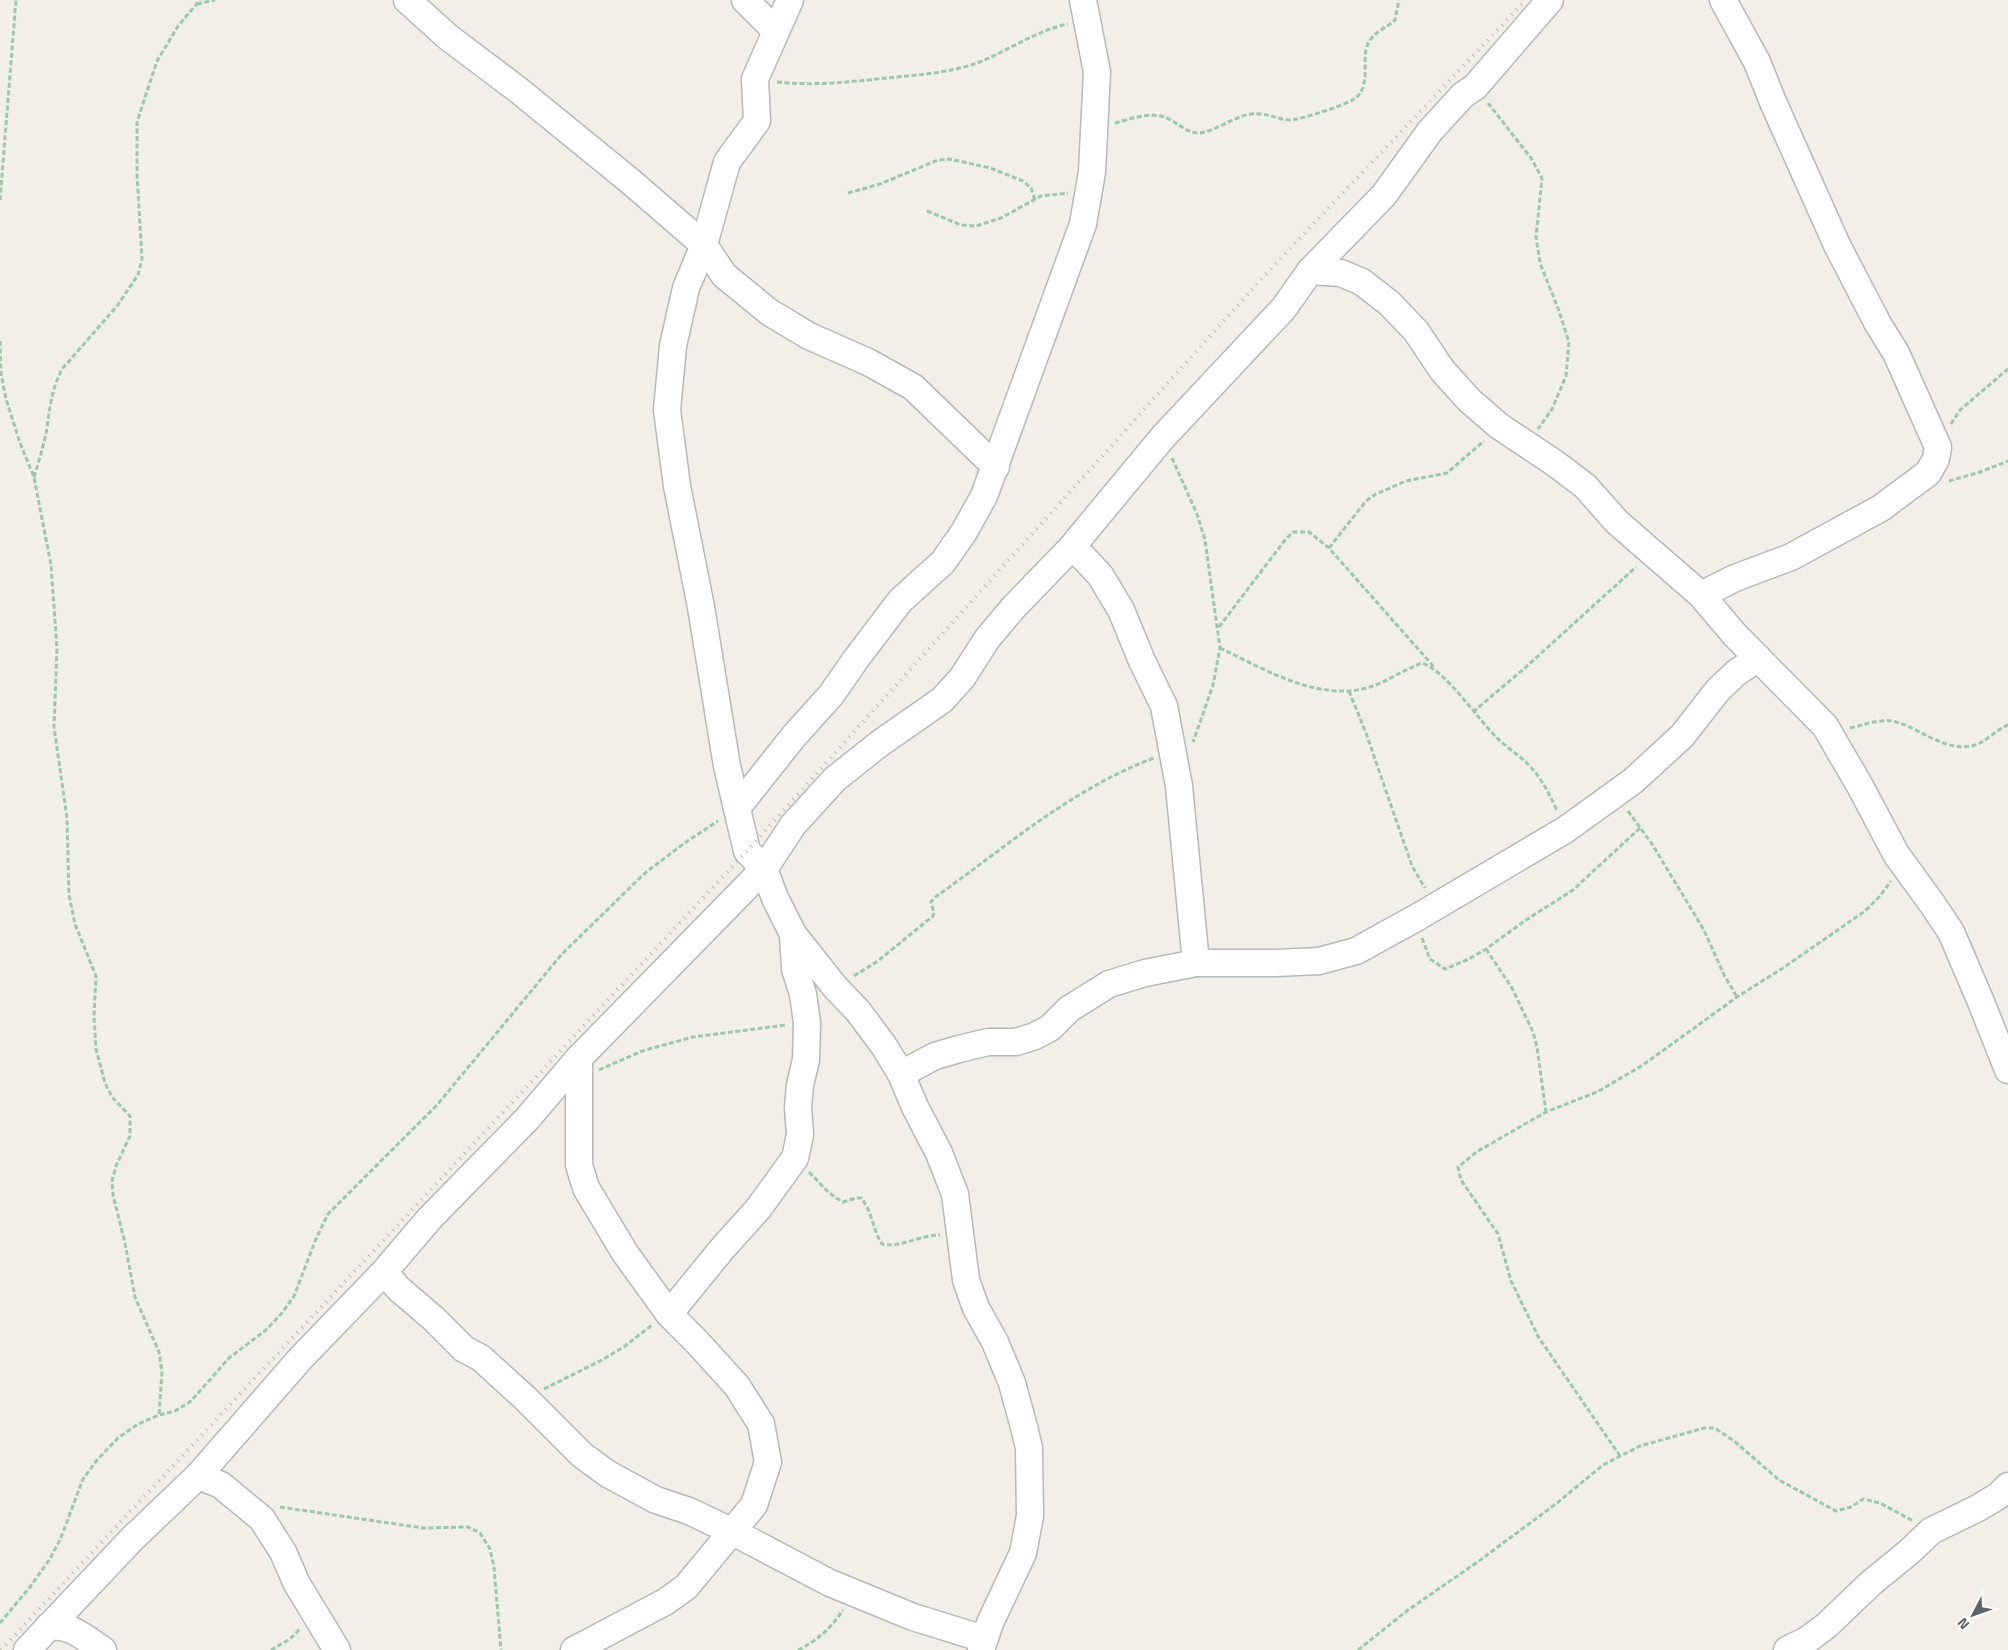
<svg xmlns="http://www.w3.org/2000/svg" width="2008" height="1650" viewBox="0 0 2008 1650" font-family="'Titillium Web',sans-serif">
<style>
.lines{fill:none;stroke-linecap:round;stroke-linejoin:round}
.minor-casing{stroke:#b5b8bc;stroke-width:29}
.path{stroke:#9cc7a9;stroke-width:3;stroke-dasharray:5 2.5;stroke-linecap:butt}
.minor{stroke:#fff;stroke-width:26}
.rail{stroke:#b6b7b8;stroke-width:4;stroke-dasharray:1 6;stroke-linecap:butt}
</style>
<rect width="100%" height="100%" fill="#f1efe8"/>
<g class="lines">
<g class="minor-casing">
<g id="minor">
<polyline points="407,0 448,37 517,89 630,181 704,245 724,275 769,312 809,336 868,362 913,387 996,467"/>
<polyline points="745,0 776,31"/>
<polyline points="790,0 755,79 757,121 727,162 704,245 686,288 673,346 667,410 677,486 701,607 727,766 747,851 764,869 775,898 793,934 835,987 858,1011 884,1046 901,1074 915,1107 939,1153 955,1194 966,1280 976,1308 995,1342 1012,1383 1024,1427 1029,1448 1030,1516 1023,1553 990,1623 981,1650"/>
<polyline points="1310,271 1341,273 1362,282 1389,303 1416,331 1442,370 1469,400 1499,426 1556,464 1585,486 1617,522 1701,595 1735,635 1825,726 1860,786 1896,854 1933,905 1951,932 1981,1002 2008,1070"/>
<polyline points="1071,548 1081,555 1100,575 1121,610 1142,661 1164,706 1179,786 1196,963"/>
<polyline points="1701,595 1735,578 1791,557 1881,508 1928,473 1936,459 1938,447 1896,353 1878,324 1837,245 1773,102 1757,62 1723,0"/>
<polyline points="737,808 794,736 831,695 856,659 900,601 943,562 964,532 984,496 1083,224 1092,172 1097,72 1083,0"/>
<polyline points="901,1074 935,1056 959,1049 988,1042 1016,1042 1035,1036 1050,1028 1069,1009 1109,984 1145,973 1196,963 1275,963 1319,961 1356,951 1416,918 1565,830 1633,781 1682,736 1718,690 1736,673 1758,658"/>
<polyline points="384,1272 399,1289 434,1319 464,1349 481,1358 525,1398 582,1455 608,1474 656,1500 689,1511 733,1532 830,1583 913,1617 984,1639"/>
<polyline points="669,1314 722,1249 758,1209 795,1158 800,1135 798,1107 800,1085 806,1060 807,1023 803,994 795,969 793,934"/>
<polyline points="198,1476 221,1485 262,1519 283,1552 297,1584 337,1650"/>
<path d="M48 1627C72 1624 84 1638 103 1650"/>
<polyline points="27,1650 132,1539 198,1476 300,1359 384,1272 430,1218 527,1119 579,1058 764,869 793,825 835,779 879,744 942,700 962,678 987,639 1013,608 1071,548 1163,437 1284,308 1310,271 1384,195 1430,131 1463,95 1475,87 1550,0"/>
<polyline points="574,1650 665,1602 686,1587 754,1505 768,1462 761,1424 737,1386 697,1342 669,1314 625,1253 586,1188 579,1165 579,1058"/>
<polyline points="1787,1650 1807,1640 1826,1626 1871,1583 1909,1552 1931,1531 1978,1508 1998,1496 2008,1486"/>
</g>
</g>
<g class="path">
<polyline points="197,4 215,0"/>
<path d="M777 82C814 86 850 82 887 78 917 75 949 73 977 63 1008 51 1035 31 1068 24"/>
<polyline points="1488,103 1531,158 1542,178 1536,237 1540,263 1559,311 1569,342 1566,376 1552,409 1538,429"/>
<path d="M1115 123C1130 119 1152 111 1167 118 1178 123 1185 132 1198 133 1213 133 1234 116 1251 114 1265 112 1276 119 1289 120 1300 120 1350 104 1357 97 1373 81 1358 55 1371 39 1377 30 1388 27 1395 20L1399 0"/>
<polyline points="848,193 880,184 938,160 950,159 990,168 1023,181 1031,188 1035,200"/>
<polyline points="0,200 16,0"/>
<polyline points="927,211 961,225 976,226 1001,218 1041,196 1068,193"/>
<polyline points="0,341 1,374 6,399 20,443 34,477 51,565 57,648 54,727 67,818 69,895 75,924 96,976 94,1016 96,1049 105,1083 112,1097 130,1116 130,1136 116,1166 112,1181 113,1195 125,1243 135,1297 159,1352 162,1372 159,1415"/>
<polyline points="1951,424 1960,410 2008,369"/>
<polyline points="1172,458 1197,514 1205,540 1220,648 1213,685 1193,742"/>
<path d="M34 477C39 461 44 445 47 428 50 406 52 387 63 368L117 306 138 275 142 259 137 174V122L157 61 178 26 200 0"/>
<polyline points="1949,481 1980,472 2008,461"/>
<polyline points="1329,548 1366,501 1376,494 1406,481 1447,473 1484,441"/>
<polyline points="1219,627 1285,540 1293,532 1309,532 1329,548 1434,667"/>
<path d="M1220 648C1266 670 1321 704 1373 686 1390 680 1405 669 1422 663 1446 671 1477 718 1497 738 1507 748 1519 755 1529 765 1542 779 1550 795 1557 811"/>
<polyline points="1349,691 1366,733 1412,866 1425,888"/>
<polyline points="1473,712 1526,667 1636,567"/>
<path d="M1850 728C1864 725 1878 719 1892 721 1920 727 1941 751 1971 746 1985 744 1995 730 2008 725"/>
<polyline points="1628,811 1652,844 1704,930 1724,975 1737,997"/>
<polyline points="1422,938 1430,959 1445,969 1469,959 1486,949 1526,920 1573,890 1640,828"/>
<polyline points="1486,949 1512,988 1533,1032 1537,1047 1546,1112"/>
<path d="M854 976 878 961 933 916 934 913 931 902 934 898C1005 848 1071 789 1154 758"/>
<polyline points="599,1070 642,1051 693,1037 786,1025"/>
<path d="M809 1172C820 1183 829 1195 843 1202L856 1198H861C873 1212 872 1229 882 1244 899 1248 921 1235 940 1235"/>
<polyline points="544,1389 602,1360 625,1346 652,1325"/>
<polyline points="1620,1456 1539,1338 1511,1281 1498,1234 1461,1180 1458,1167 1478,1151 1546,1112 1597,1092 1643,1065 1737,997 1783,968 1865,911 1880,896 1891,881"/>
<polyline points="280,1507 423,1528 468,1527 480,1533 490,1549 494,1567 501,1650"/>
<polyline points="0,1623 30,1587 49,1560 60,1540 83,1479 97,1460 118,1438 138,1424 159,1415 175,1411 191,1401 229,1358 266,1330 282,1313 294,1296 316,1239 328,1214 437,1105 561,955 645,873 686,842 718,821"/>
<polyline points="271,1650 290,1639 300,1629"/>
<path d="M798 1650C817 1641 831 1628 843 1610"/>
<polyline points="1358,1650 1408,1610 1479,1561 1557,1503 1603,1465 1640,1446 1704,1428 1715,1428 1734,1441 1779,1480 1836,1511 1851,1507 1863,1499 1880,1503 1913,1521"/>
</g>
<use href="#minor" class="minor"/>
<polyline class="rail" points="1,1650 747,851 1265,275 1526,0"/>
</g>
<g transform="translate(1973 1615) rotate(229)" stroke="#ffffff" stroke-width="4" paint-order="stroke">
<path d="M0-4L9 19L0 12L-9 19Z" fill="#5f6368"/>
<text y="-8" font-size="14" font-weight="bold" text-anchor="middle" fill="#5f6368">N</text>
</g>
</svg>
